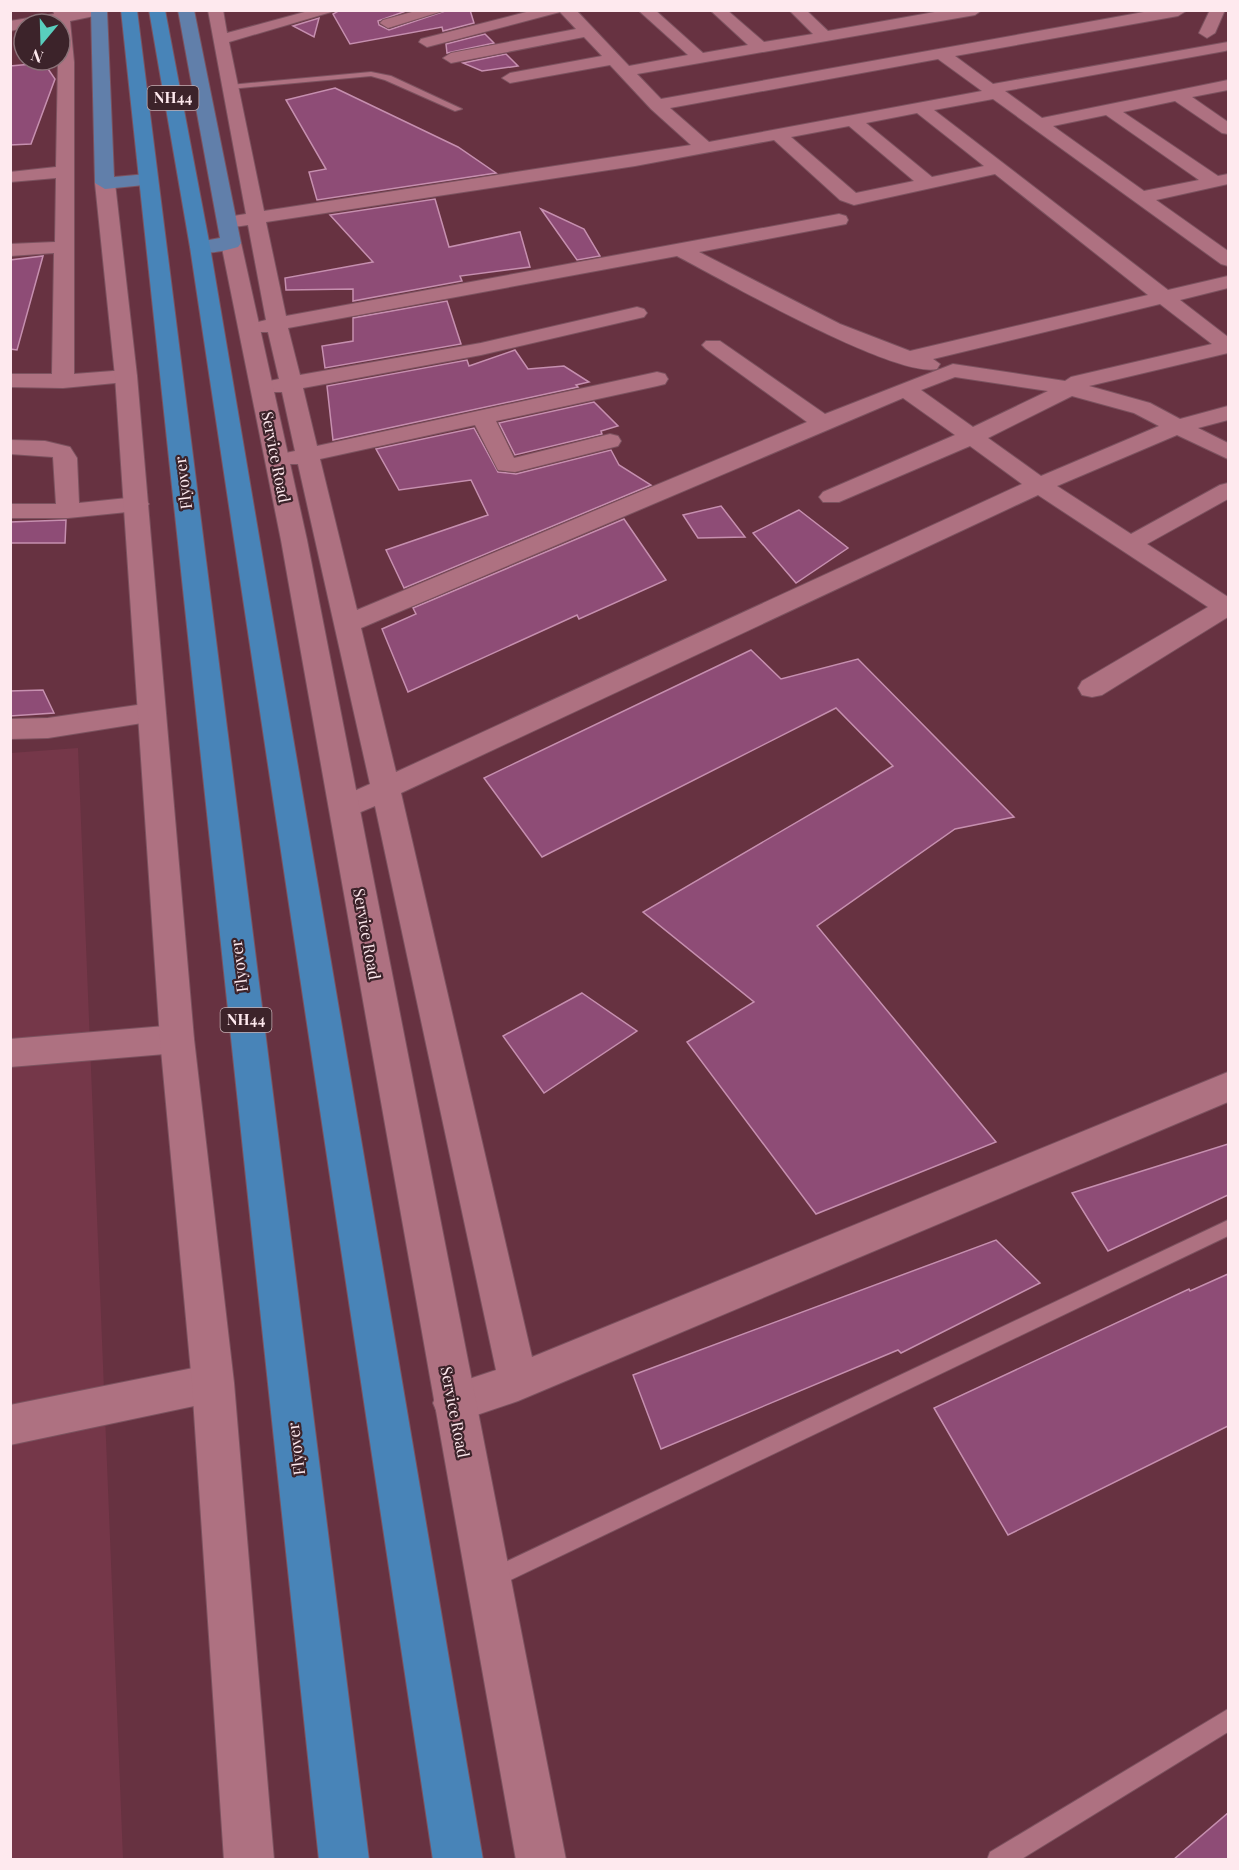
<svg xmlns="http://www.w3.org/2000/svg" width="1239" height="1870" viewBox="0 0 1239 1870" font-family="'Playfair Display',serif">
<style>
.built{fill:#753749}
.building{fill:#8e4c76;stroke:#c68faf;stroke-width:1.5}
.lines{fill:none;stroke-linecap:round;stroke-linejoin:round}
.service-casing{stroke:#7c525f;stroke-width:2}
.minor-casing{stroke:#7c525f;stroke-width:2}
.tertiary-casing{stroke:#7c525f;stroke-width:2}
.primary-casing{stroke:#7c525f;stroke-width:2}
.trunk-casing{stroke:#7c525f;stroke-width:2}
.service{fill:#ae7181;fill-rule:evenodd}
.minor{fill:#ae7181;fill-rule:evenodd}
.tertiary{fill:#ae7181;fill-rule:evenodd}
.primary{fill:#617faa;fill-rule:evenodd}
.trunk{fill:#4884b8;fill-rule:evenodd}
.labels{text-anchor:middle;stroke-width:4.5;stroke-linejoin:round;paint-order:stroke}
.shield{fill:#3c232a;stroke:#c4aeb3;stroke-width:1.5}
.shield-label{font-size:15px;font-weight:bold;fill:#fee9ee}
.street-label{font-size:16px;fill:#fee9ee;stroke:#3c232a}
</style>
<rect width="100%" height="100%" fill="#673241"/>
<polygon class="built" points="78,748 123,1859 11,1860 11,753"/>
<g class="building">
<polygon points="340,10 409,10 378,21 379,25 389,30 448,10 470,10 474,23 443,31 442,27 350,44 333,14"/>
<polygon points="319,18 314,37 293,26"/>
<polygon points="485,34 494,43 447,53 446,44"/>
<polygon points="506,54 518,66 482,71 463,63"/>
<polygon points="44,63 55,79 31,144 10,145 10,66"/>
<polygon points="335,88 458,147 496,173 317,200 309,172 326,169 286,100"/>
<polygon points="435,199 449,247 520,232 530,267 460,276 462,281 353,301 353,289 286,290 285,278 373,262 330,215"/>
<polygon points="541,209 584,229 600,256 577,260"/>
<polygon points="43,256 17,350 10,349 10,260"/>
<polygon points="447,301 461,344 325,368 322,346 353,341 353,318"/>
<polygon points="515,350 528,369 564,366 589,382 576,385 578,387 333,440 327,386 467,360 469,366"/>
<polygon points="594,402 618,426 601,431 602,434 515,455 499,423"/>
<polygon points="474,428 498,472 516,474 611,450 619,465 651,485 404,588 386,550 488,515 471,480 399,490 376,449"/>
<polygon points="721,506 745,537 698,538 683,515"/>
<polygon points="799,510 848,548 796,583 753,533"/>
<polygon points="624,519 666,580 579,619 577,615 408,692 382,629 416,614 413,608"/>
<polygon points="66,520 65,543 10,543 10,522"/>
<polygon points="751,650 781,679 858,659 1014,817 955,829 817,926 996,1142 816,1214 687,1042 754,1002 643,912 893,766 836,708 542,857 484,778"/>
<polygon points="43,690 54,713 10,716 10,691"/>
<polygon points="582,993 637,1031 544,1093 503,1036"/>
<polygon points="1228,1144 1228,1195 1108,1251 1072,1193"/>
<polygon points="996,1240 1040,1283 901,1353 898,1350 661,1449 633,1375"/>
<polygon points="1228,1274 1228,1426 1008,1535 934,1408 1189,1289 1190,1291"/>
<polygon points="1228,1813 1228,1860 1173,1860"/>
</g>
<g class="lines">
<g class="service-casing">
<g id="service">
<polygon points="371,72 391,76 462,109 455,111 385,80 371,76 230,89 226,87 230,85"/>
<polygon points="1228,1220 1228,1236 498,1586 491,1589 484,1586 481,1579 484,1572"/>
<polygon points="1228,1709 1228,1732 1020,1860 987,1860 990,1852"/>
</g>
</g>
<g class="minor-casing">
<g id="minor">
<polygon points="53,10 107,11 104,14 70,21 74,62 74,374 126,370 134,371 137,376 134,381 126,382 63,388 10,387 10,374 52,374 54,253 10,256 10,244 55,242 56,178 10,182 10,172 56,167 58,60 60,60 60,24 24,24 24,28 10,31 10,21 54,14"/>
<path d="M208 10H223L227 33 312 10H338L229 42 264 211 691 145 651 109 610 65 510 83 502 78 510 73 602 56 584 37 451 63 443 58 451 53 576 29 560 12 427 47 419 42 421 39 534 10H576L629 66 688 55 638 10H655L703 53 748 45 710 10H727L764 42 813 34 789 10H806L828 31 946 10H982L975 15 637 74 661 99 1155 10 1186 11 1178 16 955 56 993 84 1228 42V50L1225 51 1005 91 1042 118 1228 80V90L1192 97 1228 122V134L1222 133 1175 101 1123 112 1218 176 1228 174V184L1156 200 1228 251V266L1221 264 993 99 934 110 1168 290 1228 276V288L1180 300 1228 337V353L1089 386 1150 403 1180 419 1228 406V420L1198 428 1228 443V459L1177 435 1057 486 1131 534 1220 485 1228 483V499L1147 544 1228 597V617L1102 695 1092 697 1082 695 1078 688 1082 681 1208 607 1038 495 401 793 532 1357 1228 1072V1102L518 1401 453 1423 439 1417 433 1403 439 1389 496 1370 375 806 344 819 334 816 329 808 334 800 370 784 298 464H281L277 459 281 454 295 451 282 392H264L261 387 264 382 279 379 268 332H250L247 328 250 324 266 320 248 225 234 227 225 221 227 217 246 214ZM938 59 982 91 709 142 670 108ZM917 113 984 166 932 177 866 123ZM1106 115 1199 180 1144 191 1053 126ZM849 126 914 181 856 193 791 137ZM774 140 840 200 854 205 995 174 1148 295 910 351 840 324 699 252 846 224 848 220 846 216 839 214 286 316 266 222 635 166ZM677 256C721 279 896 379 937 369L940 364 933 359 1160 304 1212 344 1071 377 1065 381 953 364 825 414 720 341H706L702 345 706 349 807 422 357 610 320 459 475 425 498 470 515 472 618 446 621 441 618 436 610 434 514 458 496 421 657 386 665 384 668 379 665 374 657 372 317 446 303 388 481 355 644 317 647 313 644 309 637 307 481 343 300 375 288 328ZM955 377 1048 391 973 427 921 390ZM1072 396 1134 413 1159 426 1041 476 988 438ZM903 398 955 435 823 492 819 497 823 502H839L970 446 1022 484 396 772 361 628Z"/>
<polygon points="419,10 446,10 388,28 380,23 383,20"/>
<polygon points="1210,10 1225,10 1215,33 1207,38 1199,33"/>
<polygon points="10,440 45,441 70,447 77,458 79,503 137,497 145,499 149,504 145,509 137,511 68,518 10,518 10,504 56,504 53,457 10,454"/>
<polygon points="151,703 161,706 165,713 161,720 48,738 10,739 10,719 48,718"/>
<polygon points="177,1025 189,1029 194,1039 189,1049 177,1053 10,1067 10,1039"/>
<polygon points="213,1364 227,1369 233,1383 227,1397 213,1402 10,1445 10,1405"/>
</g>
</g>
<g class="tertiary-casing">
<g id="tertiary">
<polygon points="105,177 115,183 137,376 194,1039 234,1383 274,1860 224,1860 192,1383 160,1039 115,376 95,183"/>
<polygon points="231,237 238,239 241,243 307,540 566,1860 516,1860 281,540 221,243 224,239"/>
</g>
</g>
<g class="primary-casing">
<g id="primary">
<polygon points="91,10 107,10 114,177 147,174 157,180 154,184 105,189 95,183"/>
<path d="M178 10H194L241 243 238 247C224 251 207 255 193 251L190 247 193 243 220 238Z"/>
</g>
</g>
<g class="trunk-casing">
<g id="trunk">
<polygon points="121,10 137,10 369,1860 319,1860"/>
<polygon points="149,10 165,10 210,247 483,1860 433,1860 190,247"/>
</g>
</g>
<use href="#service" class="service"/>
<use href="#minor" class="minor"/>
<use href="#tertiary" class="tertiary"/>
<use href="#primary" class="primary"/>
<use href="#trunk" class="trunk"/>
</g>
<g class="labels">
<g class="shield">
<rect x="147.5" y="86" width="51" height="24" rx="4.5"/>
<rect x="220.5" y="1008" width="51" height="24" rx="4.5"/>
</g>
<g class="shield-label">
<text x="173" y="103">NH44</text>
<text x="246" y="1025">NH44</text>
</g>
<g class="street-label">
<text transform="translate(276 457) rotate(79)" y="6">Service Road</text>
<text transform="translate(183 483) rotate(-97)" y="6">Flyover</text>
<text transform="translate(367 934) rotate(80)" y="6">Service Road</text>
<text transform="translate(239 966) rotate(-97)" y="6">Flyover</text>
<text transform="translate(455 1412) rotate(79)" y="6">Service Road</text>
<text transform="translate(296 1449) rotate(-97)" y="6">Flyover</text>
</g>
</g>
<rect width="1239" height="1870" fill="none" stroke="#fee9ee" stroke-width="24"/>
<g transform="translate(42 42) rotate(199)"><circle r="28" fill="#3c232a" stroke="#8a7278" stroke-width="1.5"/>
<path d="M0-4.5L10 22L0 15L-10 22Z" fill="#59cebe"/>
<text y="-9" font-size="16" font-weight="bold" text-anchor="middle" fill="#fee9ee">N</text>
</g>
</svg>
